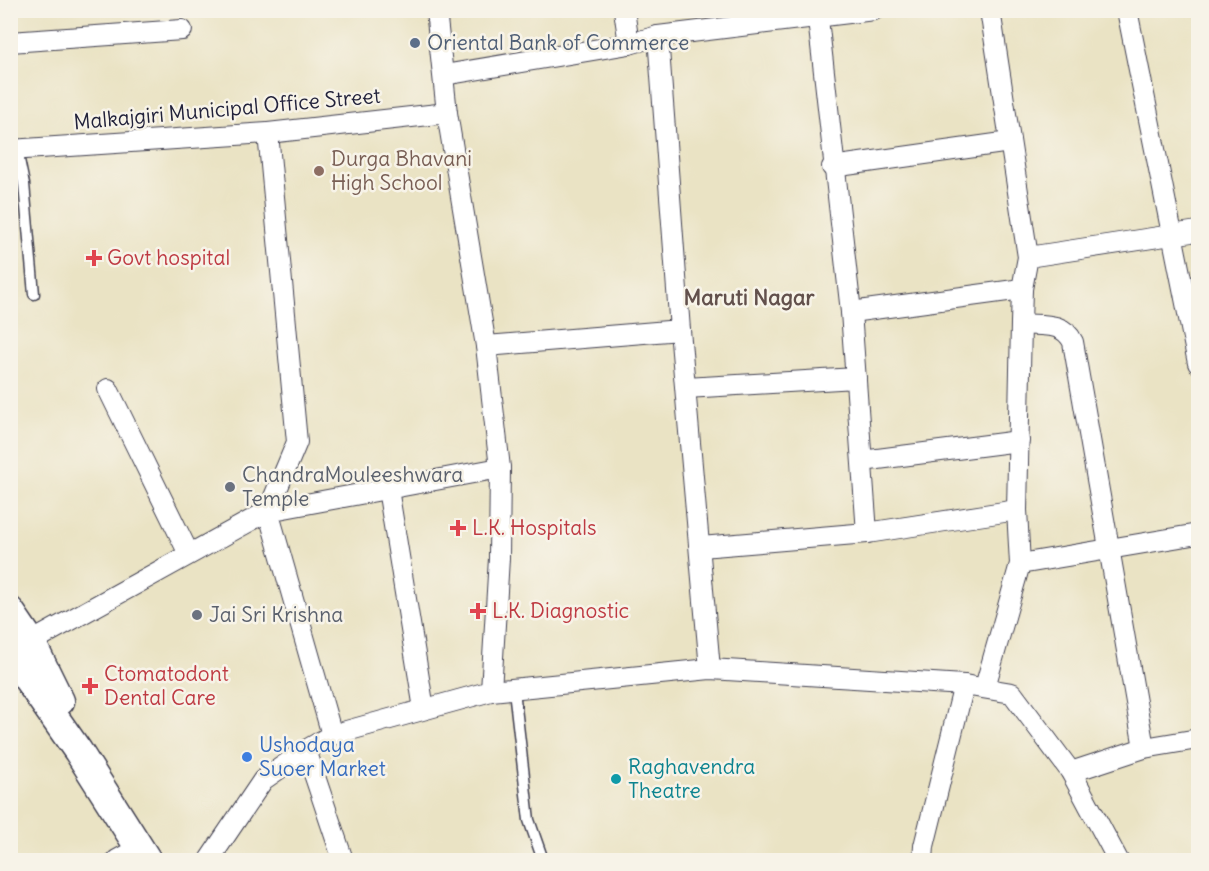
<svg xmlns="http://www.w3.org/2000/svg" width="1209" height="871" viewBox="0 0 1209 871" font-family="Delius,sans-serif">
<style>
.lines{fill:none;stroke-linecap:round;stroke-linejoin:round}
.service-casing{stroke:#403f50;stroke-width:13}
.minor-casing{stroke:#403f50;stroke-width:22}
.secondary-casing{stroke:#403f50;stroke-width:31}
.service{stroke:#fff;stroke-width:10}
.minor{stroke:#fff;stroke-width:20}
.secondary{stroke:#fff;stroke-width:28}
.service-dot{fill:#5c6f8a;stroke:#f7f3e8;stroke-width:2}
.education-dot{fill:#8d6e63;stroke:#f7f3e8;stroke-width:2}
.health-dot{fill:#e0444e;stroke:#f7f3e8;stroke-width:2}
.worship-dot{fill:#6b7280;stroke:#f7f3e8;stroke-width:2}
.shop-dot{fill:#3f7fe0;stroke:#f7f3e8;stroke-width:2}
.culture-dot{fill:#0f9aa8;stroke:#f7f3e8;stroke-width:2}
.labels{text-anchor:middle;stroke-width:5;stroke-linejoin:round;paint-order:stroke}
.service-label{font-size:21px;fill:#4e5e75;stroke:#f7f3e8;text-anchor:start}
.street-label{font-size:21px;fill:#22223b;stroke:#f7f3e8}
.education-label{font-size:21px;fill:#785e54;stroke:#f7f3e8;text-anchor:start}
.health-label{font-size:21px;fill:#be3a42;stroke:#f7f3e8;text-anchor:start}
.worship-label{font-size:21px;fill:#5b616d;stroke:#f7f3e8;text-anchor:start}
.shop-label{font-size:21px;fill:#366cbe;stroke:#f7f3e8;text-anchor:start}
.culture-label{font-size:21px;fill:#0d838f;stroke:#f7f3e8;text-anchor:start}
.neighbourhood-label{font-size:22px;font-weight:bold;fill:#62504c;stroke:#f7f3e8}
</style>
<rect width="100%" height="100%" fill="#f7f3e8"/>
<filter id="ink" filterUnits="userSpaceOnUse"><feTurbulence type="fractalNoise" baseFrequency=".0167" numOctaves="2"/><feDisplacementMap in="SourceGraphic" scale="12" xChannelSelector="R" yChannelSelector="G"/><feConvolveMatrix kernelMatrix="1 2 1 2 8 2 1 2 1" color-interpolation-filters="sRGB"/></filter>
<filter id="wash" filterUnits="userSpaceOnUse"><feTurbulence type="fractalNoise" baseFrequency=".008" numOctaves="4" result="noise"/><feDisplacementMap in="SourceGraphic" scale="24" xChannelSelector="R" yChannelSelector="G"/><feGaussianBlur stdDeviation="1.35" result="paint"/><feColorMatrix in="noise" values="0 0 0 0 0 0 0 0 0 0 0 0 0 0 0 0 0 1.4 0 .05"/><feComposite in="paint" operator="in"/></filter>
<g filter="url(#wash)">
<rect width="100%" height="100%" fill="#eae3c4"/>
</g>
<g filter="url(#ink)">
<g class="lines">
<g class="service-casing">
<g id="service">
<polyline points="17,150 24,184 34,294"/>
<polyline points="514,690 529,820 543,860"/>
</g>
</g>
<g class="minor-casing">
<g id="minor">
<polyline points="436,10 447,113 486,346 500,468 499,558 491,691"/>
<polyline points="624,10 629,44"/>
<polyline points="817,10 851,312 867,533"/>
<polyline points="1127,10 1198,363"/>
<polyline points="658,36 680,330 710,669"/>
<polyline points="10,42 182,30"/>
<polyline points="444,75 629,44 658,36 874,10"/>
<polyline points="268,133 297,442 268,511 332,735"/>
<polyline points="10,150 268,133 447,113"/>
<polyline points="832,167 1010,142"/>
<polyline points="1028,257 1198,231"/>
<polyline points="851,312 1022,289"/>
<path d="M1021 324C1042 326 1063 321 1073 342L1144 748"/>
<polyline points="486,346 680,330"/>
<polyline points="686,388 856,378"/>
<polyline points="108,389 189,554"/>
<polyline points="862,461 1019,441"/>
<polyline points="388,489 424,709"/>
<polyline points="701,547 867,533 1017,510"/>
<polyline points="1020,564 1198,534"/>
<polyline points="31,642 268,511 500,468"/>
<polyline points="985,687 1020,564 1017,510 1021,324 1022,289 1028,257 990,10"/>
<polyline points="306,750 343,860"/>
<polyline points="1071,772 1144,748 1198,739"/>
<polyline points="117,860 139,848"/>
<polyline points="209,860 263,780 306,750 332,735 491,691 710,669 964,685 1012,693 1071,772 1118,860"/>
<polyline points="923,860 924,846 964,685"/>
</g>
</g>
<g class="secondary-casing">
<g id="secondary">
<polyline points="10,611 31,642 60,701"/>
<polyline points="10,654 78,751 147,860"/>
</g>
</g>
<use href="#service" class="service"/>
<use href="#minor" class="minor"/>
<use href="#secondary" class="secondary"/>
</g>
</g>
<circle class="service-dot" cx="415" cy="43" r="6"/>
<circle class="education-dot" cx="319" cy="171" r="6"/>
<g class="health-dot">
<path d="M91 249h6v6h6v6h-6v6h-6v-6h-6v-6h6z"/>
<path d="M455 519h6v6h6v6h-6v6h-6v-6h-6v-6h6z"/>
<path d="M475 602h6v6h6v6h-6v6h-6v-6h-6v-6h6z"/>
<path d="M87 677h6v6h6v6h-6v6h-6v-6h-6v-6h6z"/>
</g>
<g class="worship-dot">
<circle cx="230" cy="487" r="6"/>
<circle cx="197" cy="615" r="6"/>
</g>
<circle class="shop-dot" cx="247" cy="757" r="6"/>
<circle class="culture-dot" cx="616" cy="779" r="6"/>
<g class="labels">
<g class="service-label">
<text x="427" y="50">Oriental Bank of Commerce</text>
</g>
<g class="street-label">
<text transform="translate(227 109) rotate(-5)" y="7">Malkajgiri Municipal Office Street</text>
</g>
<g class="education-label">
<text x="331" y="166">Durga Bhavani<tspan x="331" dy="24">High School</tspan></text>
</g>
<g class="health-label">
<text x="107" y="265">Govt hospital</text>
<text x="472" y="535">L.K. Hospitals</text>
<text x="492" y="618">L.K. Diagnostic</text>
<text x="104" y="681">Ctomatodont<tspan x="104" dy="24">Dental Care</tspan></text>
</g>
<g class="worship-label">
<text x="242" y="482">ChandraMouleeshwara<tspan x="242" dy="24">Temple</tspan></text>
<text x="209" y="622">Jai Sri Krishna</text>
</g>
<g class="shop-label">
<text x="259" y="752">Ushodaya<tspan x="259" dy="24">Suoer Market</tspan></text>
</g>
<g class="culture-label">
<text x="628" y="774">Raghavendra<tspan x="628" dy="24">Theatre</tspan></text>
</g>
<g class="neighbourhood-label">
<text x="749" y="305">Maruti Nagar</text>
</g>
</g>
<rect width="1209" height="871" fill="none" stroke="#f7f3e8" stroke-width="36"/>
</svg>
